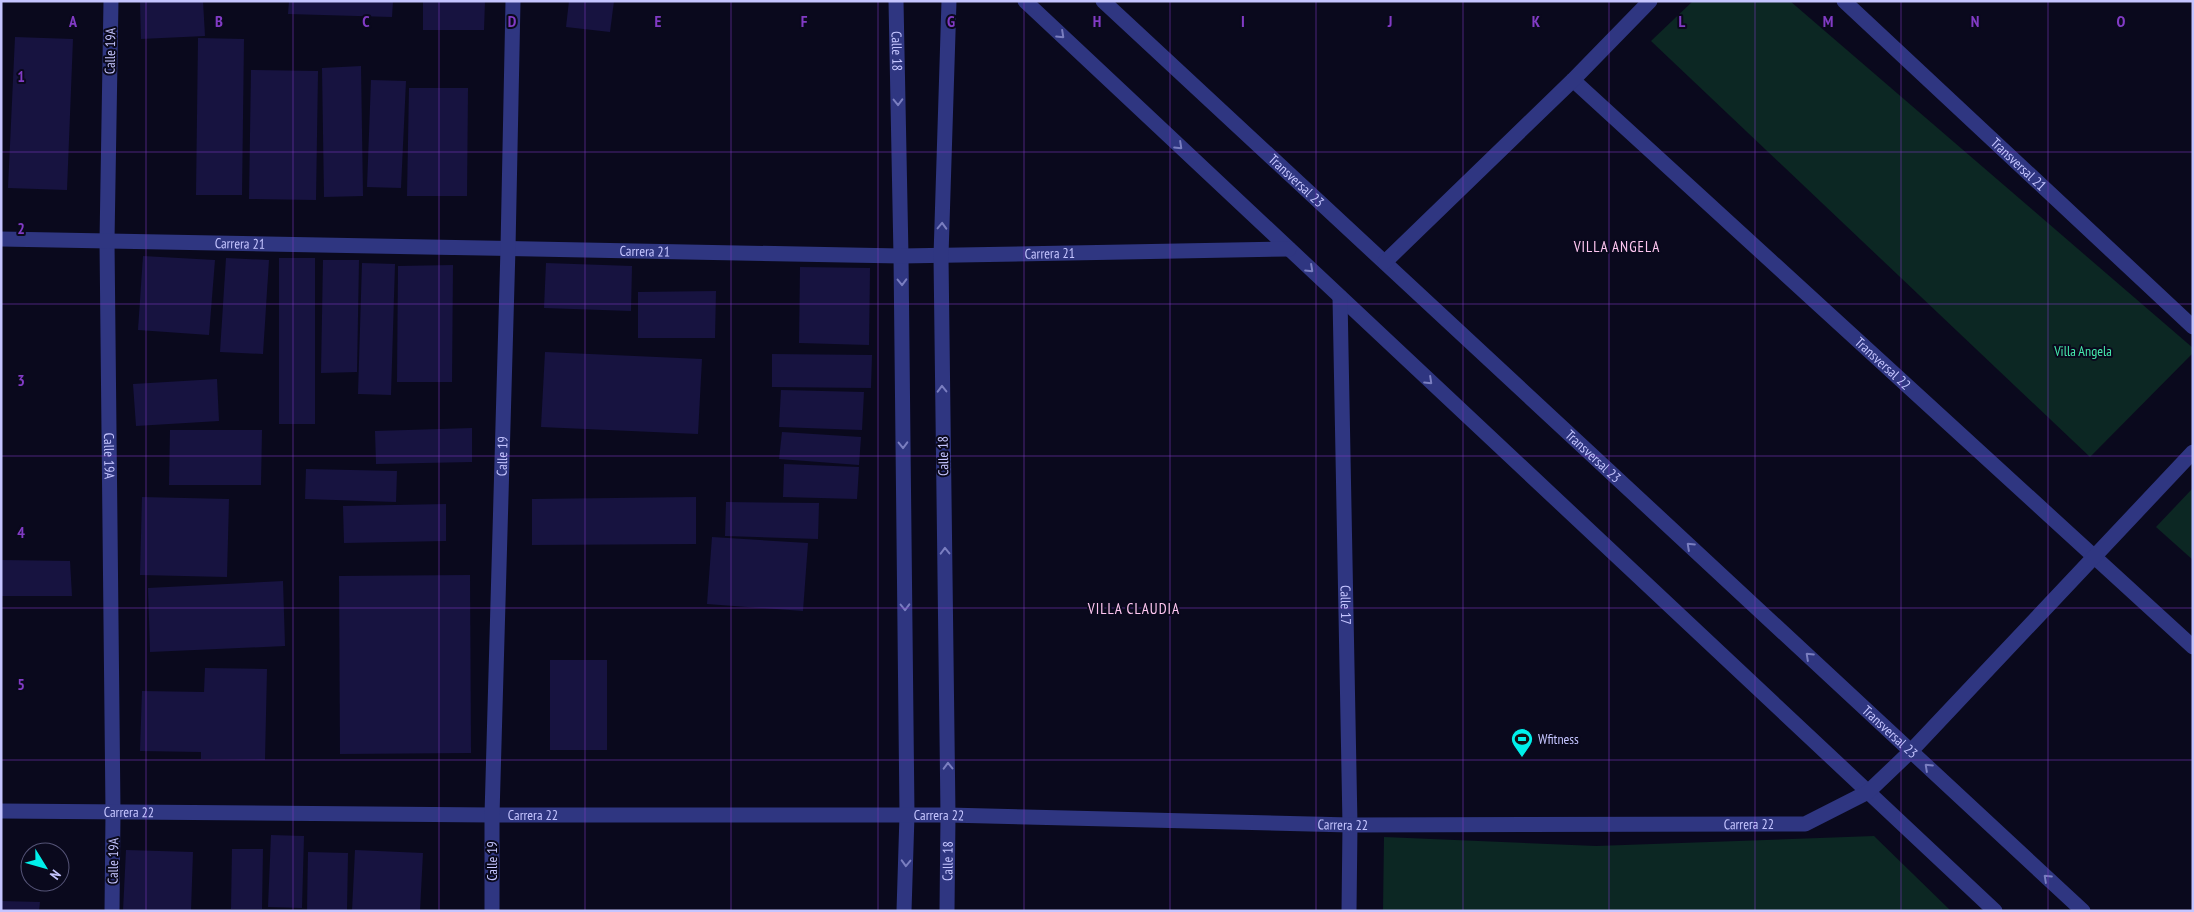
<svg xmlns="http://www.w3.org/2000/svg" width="2194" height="912" viewBox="0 0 2194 912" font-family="'PT Sans Narrow',sans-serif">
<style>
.green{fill:#0c2723}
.building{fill:#171340}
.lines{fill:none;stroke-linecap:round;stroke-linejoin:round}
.minor{stroke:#2f3681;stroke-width:15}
.oneway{stroke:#7a7ec0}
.grid{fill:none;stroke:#823bc5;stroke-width:1;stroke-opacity:0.55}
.labels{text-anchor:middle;stroke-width:4;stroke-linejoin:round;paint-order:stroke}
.street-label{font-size:14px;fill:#c5c5ff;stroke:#0a091d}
.park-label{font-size:14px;fill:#45ebad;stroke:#0a091d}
.poi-label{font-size:14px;fill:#c5c5ff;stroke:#0a091d;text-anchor:start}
.neighbourhood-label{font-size:15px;letter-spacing:1px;fill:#ffc7f1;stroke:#0a091d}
.grid-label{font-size:16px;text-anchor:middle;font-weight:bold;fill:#823bc5;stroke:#0a091d;stroke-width:4;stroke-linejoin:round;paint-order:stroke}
</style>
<rect width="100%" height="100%" fill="#0a091d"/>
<g class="green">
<polygon points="1693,1 1790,1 2193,348 2193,353 2090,457 1651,41"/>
<polygon points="2193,488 2193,560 2156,527"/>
<polygon points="1874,836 1951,911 1383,911 1384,837 1596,846"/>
</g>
<g class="building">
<polygon points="140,1 203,1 205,36 141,39"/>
<polygon points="289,1 393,1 392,17 288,14"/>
<polygon points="423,1 485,1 484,30 423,30"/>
<polygon points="569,1 614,1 610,32 566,27"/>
<polygon points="15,37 73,39 67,190 8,188"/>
<polygon points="198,38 244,39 242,195 196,195"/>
<polygon points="361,66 363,196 324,197 322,68"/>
<polygon points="251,70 318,71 316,200 249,199"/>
<polygon points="371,80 406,81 401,188 367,187"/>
<polygon points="409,88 468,88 467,196 407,196"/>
<polygon points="143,256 215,260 209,335 138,330"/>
<polygon points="226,258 269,260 263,354 220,352"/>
<rect x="279" y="258" width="36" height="166"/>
<polygon points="323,260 359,260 357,372 321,373"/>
<polygon points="362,263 395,264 391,395 358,394"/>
<polygon points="546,263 632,266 631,311 544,308"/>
<polygon points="453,265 452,382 397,382 398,266"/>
<polygon points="800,267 870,268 869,345 799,343"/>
<polygon points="716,291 715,338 638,338 638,292"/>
<polygon points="545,352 702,359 698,434 541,427"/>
<polygon points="772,354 872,355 871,388 772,387"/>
<polygon points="217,379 219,421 136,426 133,384"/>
<polygon points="781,390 864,392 862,430 779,427"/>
<polygon points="472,428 472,462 376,464 375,431"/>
<polygon points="170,430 262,430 261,485 169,485"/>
<polygon points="782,432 861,437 859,465 779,459"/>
<polygon points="784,464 859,467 857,499 783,497"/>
<polygon points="306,469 397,471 396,502 305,499"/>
<polygon points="142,497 229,499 227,577 140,575"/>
<polygon points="696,497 696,544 532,545 532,499"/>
<polygon points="726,502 819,503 818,539 725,536"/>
<polygon points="446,504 446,541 344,543 343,506"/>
<polygon points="712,537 808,543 803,611 707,604"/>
<polygon points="1,560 70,561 72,596 1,596"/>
<polygon points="470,575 471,753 340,754 339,576"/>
<polygon points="283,581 285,646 150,652 148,588"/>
<rect x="550" y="660" width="57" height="90"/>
<polygon points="205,668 267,669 265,760 201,759 201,752 140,751 142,691 204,692"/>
<polygon points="271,835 304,836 302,908 268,907"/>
<polygon points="232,849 263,849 262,909 231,909"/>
<polygon points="126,850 193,852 191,911 123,911"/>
<polygon points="355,850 423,853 420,911 352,911"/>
<polygon points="308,852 348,853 347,911 307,911"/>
<polygon points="1,901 40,902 39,911 1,911"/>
</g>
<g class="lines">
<g class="minor">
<path id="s1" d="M111 1 107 241 113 812 112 911"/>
<path id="s2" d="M896 1 901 256 907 815 904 911"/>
<polyline points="1025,1 1995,911"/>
<path id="s3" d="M1103 1 2083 911"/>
<path id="s4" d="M1844 1 2193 327"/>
<path id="s5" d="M1573 80 2193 647"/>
<path id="s6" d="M1 239 901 256 1289 249"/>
<polyline points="1385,262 1573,80 1650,1"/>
<path id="s7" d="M1340 297 1350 825 1349 911"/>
<path id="s8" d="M1 811 492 815H948L1350 825 1805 824 1868 792 1911 751 2193 452"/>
<path id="s9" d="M492 911V815L508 248 513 1"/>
<path id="s10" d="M947 911 948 815 941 256 949 1"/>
</g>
</g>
<defs><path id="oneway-chevron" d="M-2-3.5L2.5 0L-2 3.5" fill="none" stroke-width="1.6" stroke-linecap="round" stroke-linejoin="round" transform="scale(1.25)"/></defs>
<g class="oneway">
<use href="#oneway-chevron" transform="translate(1061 35) rotate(43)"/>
<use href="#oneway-chevron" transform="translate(898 102) rotate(89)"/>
<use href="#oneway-chevron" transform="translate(1179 146) rotate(43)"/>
<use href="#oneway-chevron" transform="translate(942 226) rotate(-88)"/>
<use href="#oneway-chevron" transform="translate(1310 269) rotate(43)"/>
<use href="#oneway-chevron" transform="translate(902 282) rotate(89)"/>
<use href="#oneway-chevron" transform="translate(1429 381) rotate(43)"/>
<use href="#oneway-chevron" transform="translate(942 389) rotate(-91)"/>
<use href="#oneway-chevron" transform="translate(903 445) rotate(89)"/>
<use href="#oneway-chevron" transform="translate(1690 546) rotate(-137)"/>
<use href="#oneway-chevron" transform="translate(945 551) rotate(-91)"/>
<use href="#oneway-chevron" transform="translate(905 607) rotate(89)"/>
<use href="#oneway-chevron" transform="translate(1809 656) rotate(-137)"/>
<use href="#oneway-chevron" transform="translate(948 766) rotate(-91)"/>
<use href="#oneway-chevron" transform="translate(1928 767) rotate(-137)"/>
<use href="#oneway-chevron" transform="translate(906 863) rotate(92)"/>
<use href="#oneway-chevron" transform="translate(2047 878) rotate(-137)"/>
</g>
<path class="grid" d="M146 1V911M293 1V911M439 1V911M585 1V911M731 1V911M878 1V911M1024 1V911M1170 1V911M1316 1V911M1463 1V911M1609 1V911M1755 1V911M1901 1V911M2048 1V911M1 152H2193M1 304H2193M1 456H2193M1 608H2193M1 760H2193"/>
<defs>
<g id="stadium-pin" transform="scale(1.125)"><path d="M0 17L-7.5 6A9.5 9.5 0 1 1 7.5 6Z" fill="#00f0eb" stroke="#0a091d"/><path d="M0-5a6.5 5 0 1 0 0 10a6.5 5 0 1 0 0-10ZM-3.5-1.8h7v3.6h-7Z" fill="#111"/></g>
</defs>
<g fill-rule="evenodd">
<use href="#stadium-pin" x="1522" y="739"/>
</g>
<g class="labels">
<g class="street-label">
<text transform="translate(110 51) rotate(-89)" y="5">Calle 19A</text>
<text dy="5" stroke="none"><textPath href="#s2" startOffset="50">Calle 18</textPath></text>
<text dy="5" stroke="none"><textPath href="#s4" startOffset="239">Transversal 21</textPath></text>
<text dy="5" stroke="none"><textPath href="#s3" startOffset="264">Transversal 23</textPath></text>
<text dy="5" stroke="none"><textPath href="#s6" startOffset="239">Carrera 21</textPath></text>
<text dy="5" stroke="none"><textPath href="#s6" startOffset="644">Carrera 21</textPath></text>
<text dy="5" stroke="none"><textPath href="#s6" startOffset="1049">Carrera 21</textPath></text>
<text dy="5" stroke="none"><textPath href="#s5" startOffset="420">Transversal 22</textPath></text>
<text dy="5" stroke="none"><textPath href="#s1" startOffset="455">Calle 19A</textPath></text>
<text dy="5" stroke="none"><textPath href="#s9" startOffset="455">Calle 19</textPath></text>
<text transform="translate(943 456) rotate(-91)" y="5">Calle 18</text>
<text dy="5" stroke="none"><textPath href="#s3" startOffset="669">Transversal 23</textPath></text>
<text dy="5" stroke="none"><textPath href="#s7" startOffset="308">Calle 17</textPath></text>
<text dy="5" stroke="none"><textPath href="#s3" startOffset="1074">Transversal 23</textPath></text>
<text dy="5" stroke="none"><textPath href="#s8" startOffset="128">Carrera 22</textPath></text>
<text dy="5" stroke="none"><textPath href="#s8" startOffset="532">Carrera 22</textPath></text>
<text dy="5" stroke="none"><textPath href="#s8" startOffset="938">Carrera 22</textPath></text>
<text dy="5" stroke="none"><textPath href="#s8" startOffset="1748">Carrera 22</textPath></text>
<text dy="5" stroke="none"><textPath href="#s8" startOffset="1342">Carrera 22</textPath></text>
<text transform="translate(113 861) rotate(-89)" y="5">Calle 19A</text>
<text transform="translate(492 861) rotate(-90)" y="5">Calle 19</text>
<text dy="5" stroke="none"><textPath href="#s10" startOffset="50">Calle 18</textPath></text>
</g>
<g class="park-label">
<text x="2083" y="356">Villa Angela</text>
</g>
<g class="poi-label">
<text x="1538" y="744">Wfitness</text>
</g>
<g class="neighbourhood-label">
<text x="1617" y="252">VILLA ANGELA</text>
<text x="1134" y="614">VILLA CLAUDIA</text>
</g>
</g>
<g class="grid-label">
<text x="73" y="27">A</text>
<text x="219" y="27">B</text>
<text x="366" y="27">C</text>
<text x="512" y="27">D</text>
<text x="658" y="27">E</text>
<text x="804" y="27">F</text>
<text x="951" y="27">G</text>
<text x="1097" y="27">H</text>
<text x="1243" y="27">I</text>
<text x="1390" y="27">J</text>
<text x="1536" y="27">K</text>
<text x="1682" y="27">L</text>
<text x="1828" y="27">M</text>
<text x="1975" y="27">N</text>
<text x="2121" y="27">O</text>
<text x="21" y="82">1</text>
<text x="21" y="234">2</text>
<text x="21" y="386">3</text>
<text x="21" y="538">4</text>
<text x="21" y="690">5</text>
</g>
<rect width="2194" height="912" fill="none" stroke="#c5c5ff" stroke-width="5"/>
<g transform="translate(45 867) rotate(127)"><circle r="24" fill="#0a091d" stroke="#555477"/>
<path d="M0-4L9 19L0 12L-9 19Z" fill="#00f0eb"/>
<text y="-8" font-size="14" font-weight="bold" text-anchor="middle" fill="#c5c5ff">N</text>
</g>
</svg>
